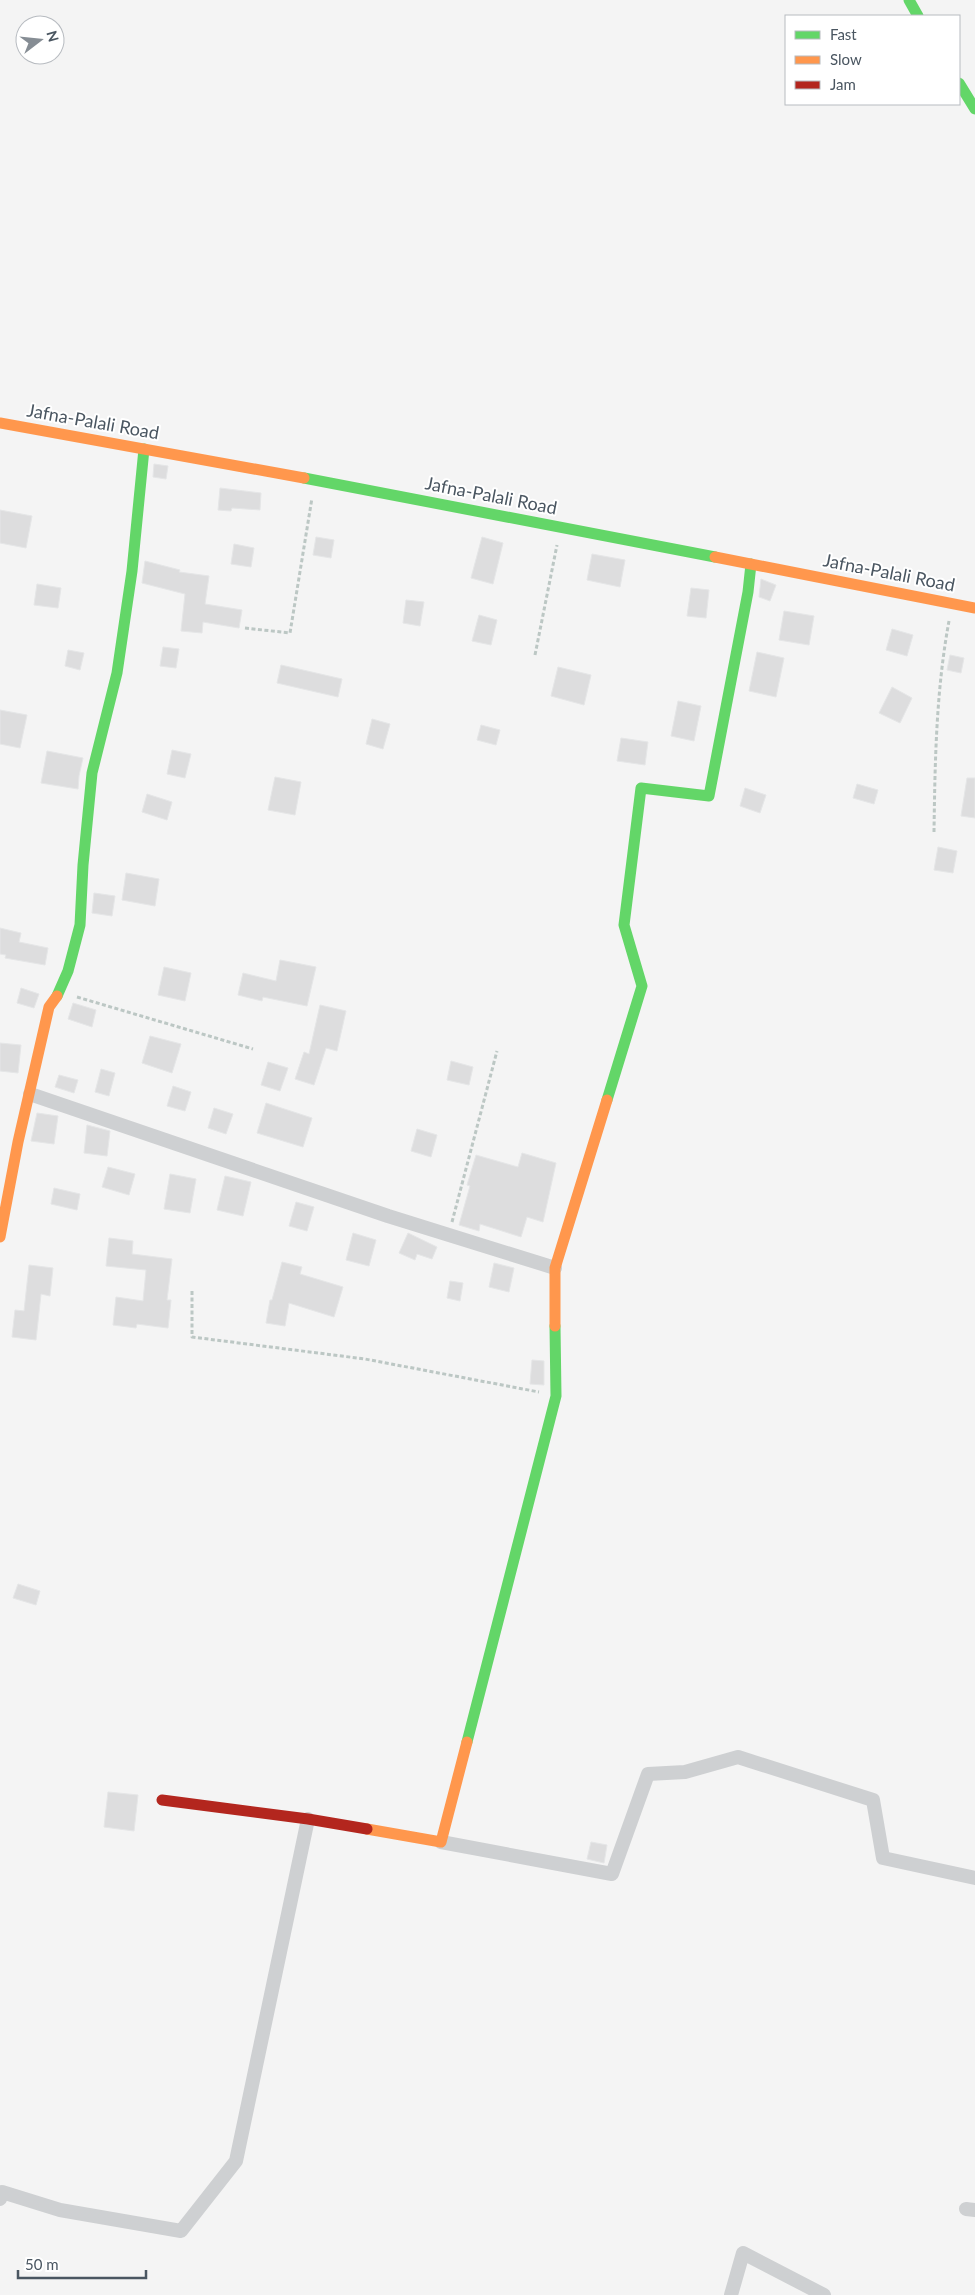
<svg xmlns="http://www.w3.org/2000/svg" width="975" height="2295" viewBox="0 0 975 2295" font-family="Lato,sans-serif">
<style>
.building{fill:#ddddde;stroke:#e5e6e7}
.lines{fill:none;stroke-linecap:round;stroke-linejoin:round}
.path{stroke:#bcc7c4;stroke-width:3;stroke-dasharray:4 2.5;stroke-linecap:butt}
.street{stroke:#ced0d2;stroke-width:14}
.fast{stroke:#63d668;stroke-width:11}
.slow{stroke:#ff974d;stroke-width:11}
.jam{stroke:#b3261e;stroke-width:11}
.labels{text-anchor:middle;stroke-width:4;stroke-linejoin:round;paint-order:stroke}
.street-label{font-size:18px;fill:#4a5661;stroke:#fff}
</style>
<rect width="100%" height="100%" fill="#f4f4f4"/>
<g class="building">
<polygon points="154,464 168,466 166,479 153,477"/>
<polygon points="220,488 261,493 260,510 232,508 231,511 218,510"/>
<polygon points="0,510 32,516 26,548 0,543"/>
<polygon points="316,537 334,540 331,558 313,555"/>
<polygon points="482,537 503,543 493,584 471,578"/>
<polygon points="234,544 254,548 251,567 231,564"/>
<polygon points="592,554 625,560 620,587 587,580"/>
<polygon points="145,561 180,570 179,572 209,576 205,604 242,610 239,628 203,622 202,633 181,631 185,594 142,583"/>
<polygon points="761,579 776,585 770,601 759,597"/>
<polygon points="37,584 61,588 58,608 34,605"/>
<polygon points="691,588 709,590 706,618 687,616"/>
<polygon points="406,600 424,602 420,626 403,623"/>
<polygon points="784,611 814,616 809,645 779,640"/>
<polygon points="479,615 497,620 491,645 472,641"/>
<polygon points="892,629 913,635 907,656 886,650"/>
<polygon points="163,647 179,649 176,668 160,666"/>
<polygon points="68,650 84,653 80,670 65,666"/>
<polygon points="757,652 784,658 776,697 749,691"/>
<polygon points="950,655 964,658 961,673 947,670"/>
<polygon points="281,665 342,679 338,697 277,683"/>
<polygon points="558,667 591,675 584,705 551,696"/>
<polygon points="892,687 912,698 900,723 879,713"/>
<polygon points="678,701 701,706 694,741 671,736"/>
<polygon points="0,710 27,715 20,748 0,744"/>
<polygon points="372,719 390,724 383,749 366,744"/>
<polygon points="481,725 500,730 496,745 477,740"/>
<polygon points="621,738 648,742 645,765 617,761"/>
<polygon points="172,750 191,754 185,778 167,774"/>
<polygon points="47,751 83,758 79,776 78,789 41,783"/>
<polygon points="275,777 301,782 295,815 268,810"/>
<polygon points="967,778 975,778 975,818 961,816"/>
<polygon points="857,784 878,790 874,804 853,798"/>
<polygon points="745,788 766,795 760,813 740,806"/>
<polygon points="147,794 172,802 167,820 142,812"/>
<polygon points="938,847 957,851 953,873 934,870"/>
<polygon points="126,873 159,879 155,906 122,900"/>
<polygon points="94,893 115,896 112,916 92,913"/>
<polygon points="0,928 21,933 19,942 48,948 45,965 5,958 6,955 0,954"/>
<polygon points="280,960 316,967 307,1006 263,997 262,1001 238,995 243,973 276,981"/>
<polygon points="164,967 191,973 185,1001 158,995"/>
<polygon points="21,988 39,994 34,1008 17,1003"/>
<polygon points="73,1003 96,1010 92,1027 68,1019"/>
<polygon points="320,1005 346,1011 337,1051 326,1048 314,1085 295,1079 304,1052 309,1054"/>
<polygon points="150,1036 181,1044 172,1073 142,1063"/>
<polygon points="0,1043 21,1045 18,1073 0,1071"/>
<polygon points="451,1061 473,1067 469,1085 447,1080"/>
<polygon points="268,1062 288,1068 280,1091 261,1085"/>
<polygon points="101,1069 115,1073 109,1096 95,1092"/>
<polygon points="59,1075 78,1080 74,1093 55,1087"/>
<polygon points="173,1086 191,1092 185,1111 167,1106"/>
<polygon points="266,1103 312,1118 303,1147 257,1133"/>
<polygon points="214,1108 233,1114 226,1134 208,1128"/>
<polygon points="37,1113 58,1116 54,1144 31,1141"/>
<polygon points="87,1125 110,1131 107,1156 84,1153"/>
<polygon points="417,1129 437,1135 431,1157 411,1151"/>
<polygon points="522,1153 556,1163 543,1222 527,1217 521,1237 480,1224 479,1231 459,1225 470,1186 467,1185 476,1155 518,1167"/>
<polygon points="108,1167 135,1174 129,1195 102,1187"/>
<polygon points="170,1174 196,1179 190,1213 164,1209"/>
<polygon points="225,1176 251,1182 243,1216 217,1210"/>
<polygon points="54,1188 80,1194 77,1210 51,1204"/>
<polygon points="296,1202 314,1207 307,1231 289,1226"/>
<polygon points="353,1233 376,1240 369,1266 346,1260"/>
<polygon points="408,1233 437,1247 432,1259 417,1254 415,1260 399,1253"/>
<polygon points="109,1238 133,1241 132,1254 172,1259 167,1300 171,1300 168,1328 137,1324 136,1328 113,1325 116,1297 143,1301 146,1270 106,1266"/>
<polygon points="282,1262 302,1267 300,1274 343,1287 334,1317 289,1303 285,1326 266,1323 270,1300 272,1300"/>
<polygon points="494,1263 514,1268 509,1292 489,1287"/>
<polygon points="29,1265 53,1268 50,1296 41,1294 36,1340 12,1337 15,1310 24,1311"/>
<polygon points="450,1281 463,1283 460,1301 447,1298"/>
<polygon points="532,1360 544,1361 544,1385 530,1384"/>
<polygon points="18,1584 40,1591 36,1605 13,1598"/>
<polygon points="108,1792 138,1795 134,1831 104,1827"/>
<polygon points="591,1842 607,1845 604,1863 587,1859"/>
</g>
<g class="lines">
<g class="path">
<polyline points="245,628 290,633 312,498"/>
<polyline points="535,655 557,545"/>
<path d="M934 832C935 762 936 691 949 621"/>
<polyline points="77,997 253,1049"/>
<polyline points="452,1222 497,1051"/>
<polyline points="192,1291 192,1337 365,1359 539,1392"/>
</g>
<g class="street">
<polyline points="30,1094 388,1216 555,1268"/>
<polyline points="441,1842 612,1874 648,1774 685,1772 738,1757 873,1800 883,1858 975,1878"/>
<polyline points="0,2199 2,2192 60,2210 181,2231 236,2161 308,1819"/>
<polyline points="966,2209 975,2210"/>
<polyline points="731,2295 743,2253 824,2295"/>
</g>
<g class="fast">
<polyline points="909,0 918,16"/>
<polyline points="959,83 975,109"/>
<polyline points="304,478 715,557"/>
<polyline points="57,996 68,971 80,925 83,865 92,773 117,673 132,571 144,449"/>
<polyline points="607,1100 642,986 624,925 641,788 709,796 748,592 751,564"/>
<polyline points="467,1742 556,1396 555,1326"/>
</g>
<g class="slow">
<polyline points="0,423 304,478"/>
<polyline points="715,557 975,608"/>
<polyline points="0,1237 18,1142 49,1007 57,996"/>
<polyline points="555,1326 555,1268 607,1100"/>
<polyline points="367,1829 441,1842 467,1742"/>
</g>
<polyline class="jam" points="162,1800 308,1819 367,1829"/>
</g>
<g class="labels">
<g class="street-label">
<text transform="translate(93 422) rotate(10)" y="6">Jafna-Palali Road</text>
<text transform="translate(491 496) rotate(11)" y="6">Jafna-Palali Road</text>
<text transform="translate(889 573) rotate(11)" y="6">Jafna-Palali Road</text>
</g>
</g>
<rect x="785" y="15" width="175" height="90" fill="#ffffff" stroke="#b7bbc0"/>
<rect x="795" y="31" width="25" height="8" fill="#63d668" stroke="#b7bbc0"/>
<text x="830" y="40" font-size="15" fill="#4a5661">Fast</text>
<rect x="795" y="56" width="25" height="8" fill="#ff974d" stroke="#b7bbc0"/>
<text x="830" y="65" font-size="15" fill="#4a5661">Slow</text>
<rect x="795" y="81" width="25" height="8" fill="#b3261e" stroke="#b7bbc0"/>
<text x="830" y="90" font-size="15" fill="#4a5661">Jam</text>
<g transform="translate(40 40) rotate(74)"><circle r="24" fill="#ffffff" stroke="#b7bbc0"/>
<path d="M0-4L9 19L0 12L-9 19Z" fill="#868d94"/>
<text y="-8" font-size="14" font-weight="bold" text-anchor="middle" fill="#4a5661">N</text>
</g>
<path d="M18 2270v8h128v-8" fill="none" stroke="#4a5661" stroke-width="2.5"/>
<text x="25" y="2270" font-size="15" fill="#4a5661" stroke="#ffffff" stroke-width="4" paint-order="stroke">50 m</text>
</svg>
